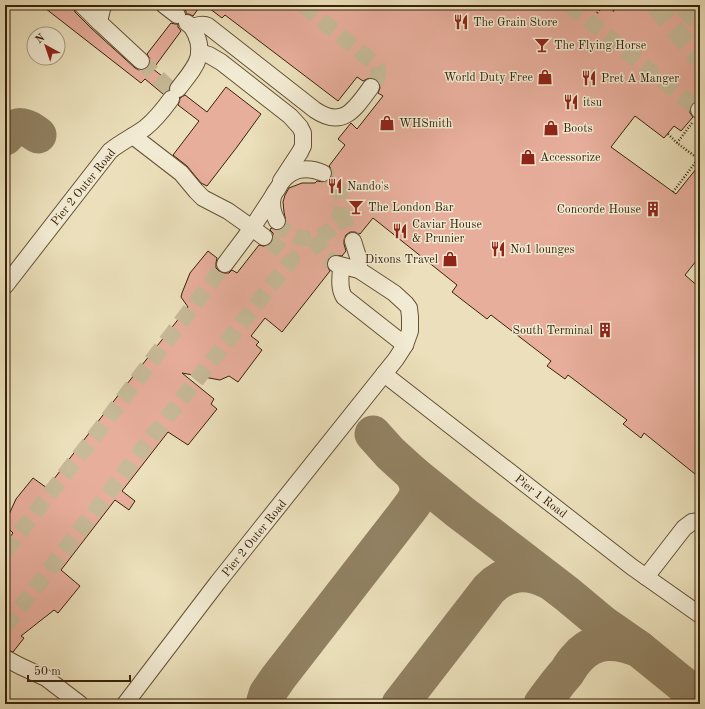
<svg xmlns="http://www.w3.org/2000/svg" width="705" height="709" viewBox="0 0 705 709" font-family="'Old Standard TT',serif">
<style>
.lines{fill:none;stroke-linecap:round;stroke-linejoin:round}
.taxiway{stroke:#918162;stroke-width:37}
.building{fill:#e8ae9c;stroke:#37220a}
.minor-tunnel{stroke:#c7ba98;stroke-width:16;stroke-dasharray:16 8;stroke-linecap:butt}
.major-tunnel{stroke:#c7ba98;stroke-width:20;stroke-dasharray:20 10;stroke-linecap:butt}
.minor-casing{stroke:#645236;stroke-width:18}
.path{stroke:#37220a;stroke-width:2.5;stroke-dasharray:1 2;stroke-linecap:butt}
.minor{stroke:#f2ebd3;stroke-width:16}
.labels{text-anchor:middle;stroke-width:3;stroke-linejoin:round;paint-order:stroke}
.poi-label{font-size:12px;fill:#37220a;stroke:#f2ebd3;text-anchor:start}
.street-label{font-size:12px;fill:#37220a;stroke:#f2ebd3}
</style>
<rect width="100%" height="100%" fill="#ebe0bb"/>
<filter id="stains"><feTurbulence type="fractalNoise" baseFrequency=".005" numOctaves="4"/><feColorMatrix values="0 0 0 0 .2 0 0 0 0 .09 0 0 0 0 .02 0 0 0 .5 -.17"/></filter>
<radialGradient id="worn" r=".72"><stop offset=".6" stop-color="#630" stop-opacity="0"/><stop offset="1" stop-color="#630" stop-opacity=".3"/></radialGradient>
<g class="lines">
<g class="taxiway">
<path d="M5 137C17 122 24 125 38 135"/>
<polyline points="373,434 390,453 413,474 460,512 489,534 567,594 603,624 639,649 687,688 700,702"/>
<path d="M264 704 267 694 278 678 403 517C415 501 424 494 413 474"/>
<path d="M400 704 489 589C507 571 527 570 549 581"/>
<path d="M542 704C550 693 558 682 567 672 570 667 574 661 578 657 595 638 617 640 639 649"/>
</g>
</g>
<g class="building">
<polygon points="41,5 71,5 73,6 75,12 92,29 135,68 139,70 144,70 148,67 150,63 150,59 147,54 171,23 175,24 178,24 178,27 181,31 153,69 171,83 169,87 169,90 163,94 145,79 141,83"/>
<polygon points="185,5 201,5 193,16 189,14 186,14 186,11 183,8"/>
<polygon points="205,5 700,5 700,101 696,101 693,103 690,107 690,113 693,117 681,131 674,126 664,138 635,116 611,147 676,194 700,164 700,256 685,275 700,288 700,478 644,433 641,438 623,424 627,420 568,375 565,379 547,366 551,361 491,315 487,319 452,292 457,285 373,218 360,234 355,232 350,232 346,235 344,239 344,244 346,251 342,256 334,255 329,258 327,262 327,266 330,271 282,332 265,318 251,336 259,342 256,345 262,350 238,382 229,376 220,380 182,373 214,399 211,404 217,409 188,445 168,432 122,491 135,501 129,510 115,500 61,570 80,586 58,613 54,610 21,636 24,638 13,652 5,649 5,544 13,533 5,525 6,521 16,499 33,478 47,488 123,389 188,307 181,297 182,293 190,273 208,251 217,258 216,263 216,268 219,271 224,273 229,273 232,270 237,273 259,245 263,246 268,246 271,243 273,238 273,233 270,230 271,228 276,230 281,230 285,226 286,222 284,212 283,202 285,195 289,188 302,183 315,183 317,181 324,182 330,180 332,176 332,172 330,167 329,166 345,145 338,139 351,123 357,129 383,96 378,93 380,88 379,83 377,80 372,78 367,79 363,81 357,77 338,101 225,15 222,18"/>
<polygon points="226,87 261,114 237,147 207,186 201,183 187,166 173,155 199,121 178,105 180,100 180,98 185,95 207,112"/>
</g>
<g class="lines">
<g class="minor-tunnel">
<path d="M303 5 375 64C382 74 377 79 371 87"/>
<polyline points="569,5 699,110"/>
<polyline points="141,61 175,94 171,99"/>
<polyline points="341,213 353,241"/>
<path d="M277 221C282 230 291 236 301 238 340 245 358 193 323 173"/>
<polyline points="313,238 327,257 336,264"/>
<polyline points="5,551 94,437 225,264"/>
<polyline points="5,627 154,434 292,259 264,237"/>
</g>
<g class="major-tunnel">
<polyline points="655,5 700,59"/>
<polyline points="683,5 700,25"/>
</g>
<g class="minor-casing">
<g id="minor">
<polyline points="82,5 99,22"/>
<polyline points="103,5 99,22 141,61"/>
<polyline points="164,5 177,15"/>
<path d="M187 23 192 27C197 26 202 23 208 26L315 110C343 129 355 109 371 87"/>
<polyline points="199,52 209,55 221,62 290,116 300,127 303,133 303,146 300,152 281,181"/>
<path d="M178 89C194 68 209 55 192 27"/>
<polyline points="699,110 700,111"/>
<polyline points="133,136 181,173 196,191 203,198 228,211 252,228 273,196"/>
<path d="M277 221C273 214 271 204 273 196 274 193 276 191 278 188 287 170 304 165 323 173"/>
<polyline points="353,241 359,260 359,270"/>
<polyline points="225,264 252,228 264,237"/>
<path d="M341 266C341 276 338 287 344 297L405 345"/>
<path d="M5 286 110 151C121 142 134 136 145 128 155 120 163 110 171 99"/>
<polyline points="384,374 632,567 700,615"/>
<polyline points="646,577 684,528 692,522 700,521"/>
<polyline points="5,658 20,666 46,678 80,704"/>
<polyline points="125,704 218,582 396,359 405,345 410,331 410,317 409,308 406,304 394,293 359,270 336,264"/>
</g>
</g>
<g class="path">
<polyline points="606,5 614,11"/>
<polyline points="597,13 603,5"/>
<polyline points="692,123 677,143 700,160"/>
<polyline points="668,134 677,143"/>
<polyline points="673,192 698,159"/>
</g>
<use href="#minor" class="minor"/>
</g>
<defs>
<g id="restaurant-bare" transform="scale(1.2)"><path d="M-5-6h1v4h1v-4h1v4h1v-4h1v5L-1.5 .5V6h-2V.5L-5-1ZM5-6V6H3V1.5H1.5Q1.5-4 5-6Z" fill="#8f2418" stroke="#f2ebd3" stroke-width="2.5" paint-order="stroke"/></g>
<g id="bar-bare" transform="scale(1.2)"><path d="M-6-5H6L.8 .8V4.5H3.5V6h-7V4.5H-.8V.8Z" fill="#8f2418" stroke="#f2ebd3" stroke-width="2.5" paint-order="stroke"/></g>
<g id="shop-bare" transform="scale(1.2)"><path d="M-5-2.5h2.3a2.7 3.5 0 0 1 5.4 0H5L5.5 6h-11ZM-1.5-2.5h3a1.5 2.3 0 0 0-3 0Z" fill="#8f2418" stroke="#f2ebd3" stroke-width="2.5" paint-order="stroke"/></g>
<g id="building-bare" transform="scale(1.2)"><path d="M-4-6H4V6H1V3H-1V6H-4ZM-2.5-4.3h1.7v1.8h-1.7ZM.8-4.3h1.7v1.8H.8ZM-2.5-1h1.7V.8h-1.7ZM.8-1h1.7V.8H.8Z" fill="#8f2418" stroke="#f2ebd3" stroke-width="2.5" paint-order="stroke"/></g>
</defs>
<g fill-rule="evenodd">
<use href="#restaurant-bare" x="461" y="22"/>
<use href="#bar-bare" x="542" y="45"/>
<use href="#shop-bare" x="545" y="77"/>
<use href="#restaurant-bare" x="589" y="78"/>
<use href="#restaurant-bare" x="571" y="102"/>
<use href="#shop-bare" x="387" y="123"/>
<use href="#shop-bare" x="551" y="128"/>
<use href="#shop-bare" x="528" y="157"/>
<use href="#restaurant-bare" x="335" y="186"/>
<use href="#bar-bare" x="356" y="207"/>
<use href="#building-bare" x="653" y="209"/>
<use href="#restaurant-bare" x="400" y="231"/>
<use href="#restaurant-bare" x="498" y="249"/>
<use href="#shop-bare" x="450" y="259"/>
<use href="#building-bare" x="605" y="330"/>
</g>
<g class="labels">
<g class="poi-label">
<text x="473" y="26">The Grain Store</text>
<text x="554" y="49">The Flying Horse</text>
<text x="533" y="81" text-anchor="end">World Duty Free</text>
<text x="601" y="82">Pret A Manger</text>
<text x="583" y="106">itsu</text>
<text x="399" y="127">WHSmith</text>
<text x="563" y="132">Boots</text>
<text x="540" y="161">Accessorize</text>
<text x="347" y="190">Nando's</text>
<text x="368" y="211">The London Bar</text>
<text x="641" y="213" text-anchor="end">Concorde House</text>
<text x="412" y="228">Caviar House<tspan x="412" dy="14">&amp; Prunier</tspan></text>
<text x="510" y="253">No1 lounges</text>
<text x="438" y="263" text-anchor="end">Dixons Travel</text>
<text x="593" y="334" text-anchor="end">South Terminal</text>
</g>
<g class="street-label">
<text transform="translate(83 187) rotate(-51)" y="4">Pier 2 Outer Road</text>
<text transform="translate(541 496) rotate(38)" y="4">Pier 1 Road</text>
<text transform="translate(254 538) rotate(-51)" y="4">Pier 2 Outer Road</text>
</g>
</g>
<rect width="705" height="709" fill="none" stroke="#ebe0bb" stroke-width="20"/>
<rect x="6" y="6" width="693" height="697" fill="none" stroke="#37220a" stroke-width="2"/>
<rect x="10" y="10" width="685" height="689" fill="none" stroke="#37220a"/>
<g transform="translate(46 46) rotate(320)"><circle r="19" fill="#f2ebd3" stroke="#a79b83"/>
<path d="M0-3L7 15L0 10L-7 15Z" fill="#8f2418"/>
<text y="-6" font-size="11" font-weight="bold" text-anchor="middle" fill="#37220a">N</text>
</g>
<path d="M28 675v6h102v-6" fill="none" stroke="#37220a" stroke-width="2"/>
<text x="34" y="675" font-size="12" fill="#37220a" stroke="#f2ebd3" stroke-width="3" paint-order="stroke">50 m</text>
<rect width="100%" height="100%" filter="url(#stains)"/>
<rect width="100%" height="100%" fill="url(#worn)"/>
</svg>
